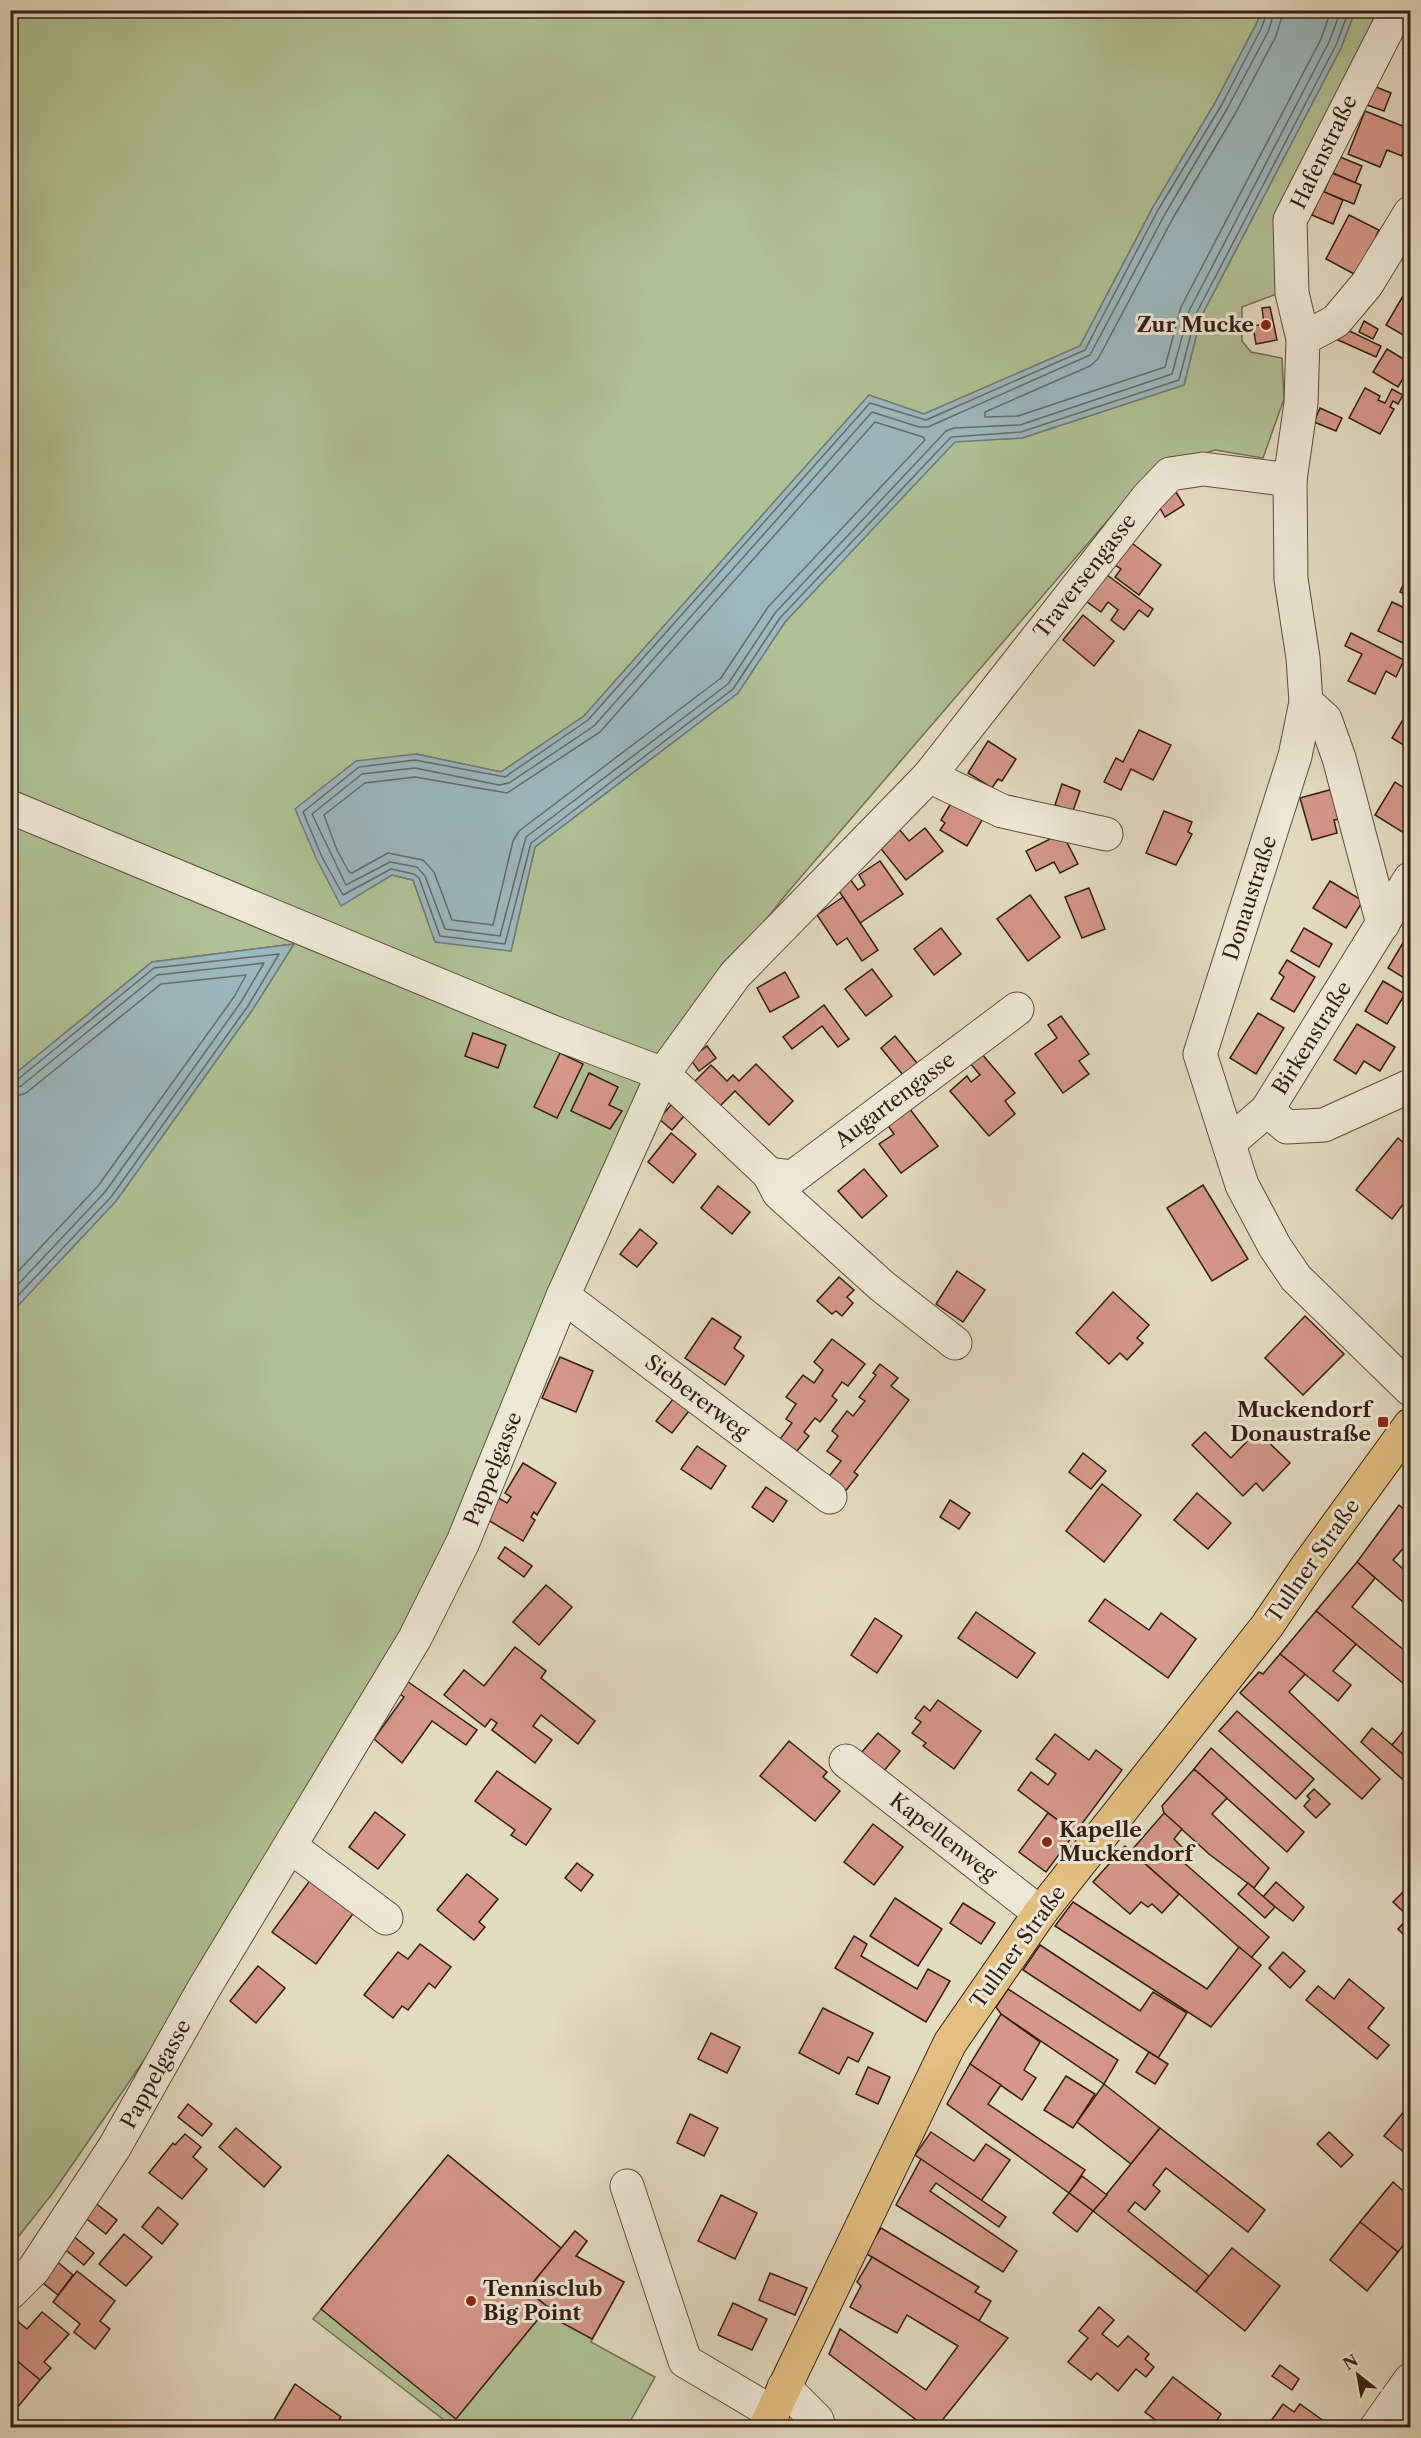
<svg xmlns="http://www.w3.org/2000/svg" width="1421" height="2438" viewBox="0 0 1421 2438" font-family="'Libre Caslon Text',serif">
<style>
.green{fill:#b0c195;stroke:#726f54;stroke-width:1.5}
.water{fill:#9bb8be;stroke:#727a7a;stroke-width:1.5}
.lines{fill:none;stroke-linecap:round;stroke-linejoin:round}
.shore{stroke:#686a68;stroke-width:1.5}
.building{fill:#d49788;stroke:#341d13;stroke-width:1.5}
.minor-casing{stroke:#604c3e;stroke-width:35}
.major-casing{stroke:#341d13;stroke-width:35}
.minor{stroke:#ede8d6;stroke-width:33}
.major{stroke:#e2be80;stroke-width:33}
.poi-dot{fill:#8f2418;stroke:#ede8d6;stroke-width:2}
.labels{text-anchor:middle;stroke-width:6;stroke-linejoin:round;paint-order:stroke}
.street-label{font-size:21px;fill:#341d13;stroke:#ede8d6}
.poi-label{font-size:21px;font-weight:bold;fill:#341d13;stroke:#ede8d6;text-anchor:end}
</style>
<rect width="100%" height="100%" fill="#e3dbc0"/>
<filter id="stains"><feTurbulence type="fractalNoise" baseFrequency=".00333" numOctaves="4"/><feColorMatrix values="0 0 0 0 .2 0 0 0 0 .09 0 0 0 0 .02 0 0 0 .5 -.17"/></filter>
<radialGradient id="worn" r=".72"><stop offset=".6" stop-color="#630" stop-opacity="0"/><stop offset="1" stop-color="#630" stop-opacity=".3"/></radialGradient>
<g class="green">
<polygon points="10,11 1263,11 1215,103 1153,207 1080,346 924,414 869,395 584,716 501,772 416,754 392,875 413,880 435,941 511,951 535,847 738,693 785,622 955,441 1022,438 1184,385 1201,317 1341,48 1355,11 1383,11 1276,215 1282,292 1242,307 1242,341 1251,352 1282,358 1284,399 1263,458 1215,450 1151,470 788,892 657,1055 464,1526 162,2034 52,2194 11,2246 11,1313 116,1201 253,1009 294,944 152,962 11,1077"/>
<polygon points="448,2155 561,2248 575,2231 587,2241 576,2256 624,2282 591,2342 655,2377 627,2427 453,2427 313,2319"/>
</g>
<g class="water">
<polygon points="1263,11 1355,11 1341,48 1201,317 1184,385 1022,438 955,442 785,622 738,693 535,847 511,951 435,942 413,880 392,875 341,906 317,860 295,809 356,761 416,754 501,772 584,716 869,395 924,414 1080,346 1153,207 1215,103"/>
<polygon points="294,944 253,1009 116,1201 11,1313 11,1077 152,962"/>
</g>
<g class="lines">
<g class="shore">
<polyline points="1268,10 1261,29 1221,106 1158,210 1085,350 926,420 870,403 588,720 505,777 415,760 359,767 303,812 322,857 343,895 391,869 414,874 419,878 440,936 505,944 531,843 733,689 780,618 951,437 1021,432 1179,380 1196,314 1336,45 1349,10"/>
<polyline points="1275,10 1268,32 1227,109 1165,214 1090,355 928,427 919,427 872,412 594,726 509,783 499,785 415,768 362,774 312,814 346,885 390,862 417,867 425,876 445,929 500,936 526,837 728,684 775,613 946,431 954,428 1020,425 1172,374 1189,311 1329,42 1341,10"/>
<polyline points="1284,10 1276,36 1235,114 1173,218 1098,359 1090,366 985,412 985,417 1018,416 1165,367 1181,307 1321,39 1331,10"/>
<polygon points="875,422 923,437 925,440 768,607 721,678 519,831 513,841 493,925 452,920 434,872 423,860 388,853 352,873 349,872 337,850 324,815 365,783 415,777 507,793 600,732"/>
<polyline points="10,1081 17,1080 154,968 279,954 248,1006 111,1197 10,1304"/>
<polyline points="10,1089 21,1086 157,975 264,963 241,1002 105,1192 10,1293"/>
<polyline points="10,1098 26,1093 161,984 246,975 234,997 98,1186 10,1280"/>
</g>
</g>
<g class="building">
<polygon points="1410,32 1410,57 1403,54"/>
<polygon points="1371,85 1391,93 1384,111 1364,104"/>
<polygon points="1365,111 1410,129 1402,156 1387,150 1380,167 1348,154"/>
<polygon points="1340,157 1362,166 1355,183 1333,173"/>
<polygon points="1332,173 1361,185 1354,204 1324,192"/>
<polygon points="1322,191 1343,200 1333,224 1312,215"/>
<polygon points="1349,215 1379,230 1376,236 1383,240 1356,275 1326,259"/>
<polygon points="1407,289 1410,291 1410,339 1386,325"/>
<polygon points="1270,307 1277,340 1256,344 1253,326 1264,324 1262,308"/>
<polygon points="1364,321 1378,329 1373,339 1359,332"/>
<polygon points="1341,327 1381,346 1376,357 1336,339"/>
<polygon points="1387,349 1410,363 1410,378 1405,375 1398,387 1373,372"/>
<polygon points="1365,388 1380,396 1378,400 1385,403 1392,389 1403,395 1398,404 1393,401 1390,407 1394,409 1380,434 1349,418"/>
<polygon points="1320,408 1342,418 1336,431 1314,422"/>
<polygon points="1176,492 1184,505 1165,517 1157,503"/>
<polygon points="1129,541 1161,565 1139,595 1115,577 1121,569 1112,563"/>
<polygon points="1410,569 1410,597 1400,592"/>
<polygon points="1103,572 1153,609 1148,617 1139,610 1124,630 1111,620 1118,610 1108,602 1101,612 1083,599"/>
<polygon points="1392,602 1409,610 1406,618 1410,619 1410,637 1407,645 1378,631"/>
<polygon points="1083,615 1114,641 1094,666 1063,640"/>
<polygon points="1351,633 1404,660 1396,677 1386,671 1375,694 1348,681 1362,654 1345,646"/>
<polygon points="1410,708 1410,749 1392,738"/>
<polygon points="1139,730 1171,745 1153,780 1131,769 1121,790 1104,782 1116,758 1123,762"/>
<polygon points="988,741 1016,759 1002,781 998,779 992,788 968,773"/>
<polygon points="1395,782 1410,792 1410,822 1404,833 1375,815"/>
<polygon points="1062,784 1080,791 1073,811 1055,805"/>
<polygon points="1333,789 1342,819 1334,820 1337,833 1312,840 1300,798"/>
<polygon points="954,798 985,815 967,846 940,830 945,823 941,820"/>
<polygon points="1164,811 1192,822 1188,832 1192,834 1176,865 1146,853"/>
<polygon points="925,828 943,851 906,880 878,845 899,829 909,841"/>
<polygon points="1062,833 1078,864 1060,873 1054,862 1036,871 1026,851"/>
<polygon points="880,861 903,894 860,923 837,888 850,879 858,890 865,885 859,875"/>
<polygon points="1330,881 1363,901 1346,928 1313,908"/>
<polygon points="1089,888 1105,929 1082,938 1065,897"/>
<polygon points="1030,895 1060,937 1028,961 997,919"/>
<polygon points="843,897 878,950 862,961 847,938 837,945 817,915"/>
<polygon points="941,928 961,954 934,975 914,949"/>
<polygon points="1304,928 1332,944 1319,967 1291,951"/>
<polygon points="1407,936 1410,938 1409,981 1388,968"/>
<polygon points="1287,960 1315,977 1294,1012 1271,999 1284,977 1279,973"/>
<polygon points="872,969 892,996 866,1016 845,989"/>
<polygon points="785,972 799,997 770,1012 757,988"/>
<polygon points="1383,981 1405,994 1387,1024 1365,1011"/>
<polygon points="824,1005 849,1039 838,1047 822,1026 792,1049 783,1037"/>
<polygon points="1258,1013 1284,1028 1256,1074 1230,1058"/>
<polygon points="1061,1016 1089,1054 1079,1061 1089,1074 1063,1093 1035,1054 1057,1038 1048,1025"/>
<polygon points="1357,1024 1395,1047 1380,1071 1364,1061 1356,1074 1334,1060"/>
<polygon points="473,1033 506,1045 498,1068 465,1056"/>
<polygon points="895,1036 917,1063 903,1075 881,1048"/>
<polygon points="707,1046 716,1058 699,1071 690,1059"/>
<polygon points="560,1053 583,1064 557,1118 534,1107"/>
<polygon points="981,1053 1015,1093 1005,1101 1015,1114 989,1136 950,1091 967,1076 971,1082 980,1075 970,1063"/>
<polygon points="756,1064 793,1101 769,1125 735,1091 718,1108 693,1083 711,1065 727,1081 733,1075 739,1081"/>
<polygon points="589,1073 618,1087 609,1105 622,1111 610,1129 571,1111"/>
<polygon points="906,1104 938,1146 901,1173 879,1144 894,1134 884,1120"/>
<polygon points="671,1105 684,1116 672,1130 659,1119"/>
<polygon points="671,1133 696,1154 673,1183 648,1162"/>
<polygon points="1398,1138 1410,1148 1410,1195 1392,1219 1356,1190"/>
<polygon points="864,1169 887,1196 862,1218 838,1191"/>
<polygon points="1203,1185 1248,1259 1212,1281 1167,1208"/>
<polygon points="718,1186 750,1212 732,1234 701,1208"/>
<polygon points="640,1229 657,1243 637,1267 620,1254"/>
<polygon points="957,1271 985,1290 963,1322 936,1304"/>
<polygon points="839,1277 854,1290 847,1297 853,1303 842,1316 836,1311 832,1314 817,1301"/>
<polygon points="1113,1292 1149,1325 1137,1338 1143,1343 1127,1360 1120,1353 1109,1364 1076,1333"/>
<polygon points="1305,1316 1344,1354 1303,1395 1265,1358"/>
<polygon points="712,1318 741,1337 734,1348 744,1356 725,1385 685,1358"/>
<polygon points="832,1339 865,1364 848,1386 842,1382 832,1396 837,1400 820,1422 815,1418 804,1432 809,1436 797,1451 780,1439 792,1423 786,1419 796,1404 786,1397 803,1375 814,1383 823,1370 814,1362"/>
<polygon points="560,1357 593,1371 576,1412 542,1398"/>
<polygon points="880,1364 898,1378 891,1386 909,1400 854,1472 858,1475 844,1493 827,1479 841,1461 827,1451 838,1436 832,1431 847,1411 853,1416 865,1401 859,1397 876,1375 873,1373"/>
<polygon points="673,1399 689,1411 672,1433 656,1421"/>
<polygon points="1257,1431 1290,1463 1263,1491 1256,1483 1243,1496 1192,1445 1205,1432 1231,1458"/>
<polygon points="697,1446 726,1466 711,1489 681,1469"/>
<polygon points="1083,1453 1106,1471 1091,1489 1069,1472"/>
<polygon points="523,1463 556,1483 537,1515 534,1512 531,1517 535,1520 523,1541 483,1517 495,1496 507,1503 511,1497 505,1493"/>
<polygon points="1102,1484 1141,1515 1104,1562 1066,1531"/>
<polygon points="766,1487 787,1501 773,1522 752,1507"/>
<polygon points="1197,1493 1231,1523 1208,1549 1174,1520"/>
<polygon points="950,1500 970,1513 959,1529 940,1517"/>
<polygon points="1399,1505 1410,1515 1410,1546 1407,1544 1393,1560 1410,1575 1410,1608 1357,1562"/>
<polygon points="505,1547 532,1566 524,1577 498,1558"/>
<polygon points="1357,1562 1375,1578 1352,1607 1410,1655 1410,1689 1316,1611"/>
<polygon points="546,1585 572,1607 539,1645 513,1622"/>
<polygon points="1105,1599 1149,1630 1161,1613 1196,1639 1168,1678 1089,1621"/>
<polygon points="1316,1611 1356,1644 1333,1671 1351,1685 1338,1701 1280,1654"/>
<polygon points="976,1612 1035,1653 1017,1678 958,1638"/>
<polygon points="875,1618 902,1636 877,1673 851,1655"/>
<polygon points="515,1647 546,1671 541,1678 595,1721 578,1744 541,1715 533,1726 552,1740 535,1763 492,1730 497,1723 491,1719 485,1727 444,1695 464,1670 484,1686"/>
<polygon points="1280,1654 1305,1674 1289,1692 1380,1779 1362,1799 1240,1693 1259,1672 1263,1674"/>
<polygon points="404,1679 477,1730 466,1745 432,1721 402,1763 374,1739 404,1697 396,1691"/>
<polygon points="938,1700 981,1731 954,1769 923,1746 926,1743 912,1733 921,1722 915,1718 924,1706 930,1711"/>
<polygon points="1237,1711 1314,1779 1296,1799 1219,1731"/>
<polygon points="1372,1728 1410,1760 1410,1786 1361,1742"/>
<polygon points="1405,1729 1410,1733 1410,1760 1392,1745"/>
<polygon points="878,1733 900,1751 879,1777 856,1759"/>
<polygon points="1055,1734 1089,1760 1096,1750 1122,1770 1075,1833 1018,1790 1031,1772 1048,1785 1056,1774 1036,1759"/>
<polygon points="789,1741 827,1772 823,1777 840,1791 815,1821 760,1776"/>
<polygon points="1211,1748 1304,1832 1287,1852 1194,1769"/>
<polygon points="1194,1769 1227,1798 1212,1814 1269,1868 1254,1888 1209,1854 1164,1813 1162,1806"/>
<polygon points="497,1771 551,1809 526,1845 511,1835 515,1830 475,1801"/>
<polygon points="1314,1789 1330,1804 1316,1818 1304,1806 1310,1799 1307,1796"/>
<polygon points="375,1812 405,1835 378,1869 349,1847"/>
<polygon points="1048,1813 1075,1833 1046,1872 1019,1852"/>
<polygon points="1164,1813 1182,1829 1174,1839 1182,1847 1175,1855 1269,1937 1251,1958 1131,1851"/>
<polygon points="873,1824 903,1847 874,1885 844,1862"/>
<polygon points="1125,1846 1179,1894 1162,1913 1152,1904 1148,1907 1141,1902 1130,1914 1093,1882"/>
<polygon points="577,1863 593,1875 581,1891 565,1878"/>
<polygon points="467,1874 498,1899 479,1922 485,1927 474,1940 437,1910"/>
<polygon points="311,1879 355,1911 316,1964 272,1932"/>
<polygon points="1276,1882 1304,1907 1293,1921 1263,1897"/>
<polygon points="1248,1883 1275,1907 1265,1918 1238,1894"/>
<polygon points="1403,1892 1410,1899 1410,1941 1398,1929 1409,1917 1393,1902"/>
<polygon points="895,1898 942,1929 918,1966 870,1936"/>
<polygon points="1073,1902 1207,1989 1239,1947 1261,1965 1211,2027 1055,1926"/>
<polygon points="963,1903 995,1923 981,1944 950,1923"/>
<polygon points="854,1936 867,1944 861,1956 917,1989 928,1969 950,1981 926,2022 835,1968"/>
<polygon points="420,1944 451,1967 435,1988 429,1983 408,2010 402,2006 393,2018 364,1995 398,1952 408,1959"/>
<polygon points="1040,1945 1140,2011 1153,1992 1187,2013 1158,2058 1023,1970"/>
<polygon points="1283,1952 1305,1971 1290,1988 1269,1968"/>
<polygon points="258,1966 285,1988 256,2023 230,2001"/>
<polygon points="1349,1979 1384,2008 1368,2028 1389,2045 1377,2059 1306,2000 1318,1986 1334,1999"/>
<polygon points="1008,1989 1118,2060 1104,2084 1001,2014 996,2007"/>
<polygon points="823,2008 873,2033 858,2062 848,2057 839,2074 799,2053"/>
<polygon points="1001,2014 1040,2042 1024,2070 1036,2078 1022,2100 970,2064"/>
<polygon points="711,2033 740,2047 727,2073 698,2059"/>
<polygon points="1149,2052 1168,2064 1155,2084 1136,2072"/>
<polygon points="970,2064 1001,2085 988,2104 1085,2170 1069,2193 947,2104"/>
<polygon points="868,2067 890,2077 878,2104 856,2094"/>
<polygon points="1066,2076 1095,2094 1073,2128 1044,2110"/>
<polygon points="1104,2084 1160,2128 1131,2164 1077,2122"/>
<polygon points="188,2104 212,2124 202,2136 178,2117"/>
<polygon points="1410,2104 1410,2165 1406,2161 1410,2157 1384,2136"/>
<polygon points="690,2114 718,2128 704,2156 677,2143"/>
<polygon points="236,2128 281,2167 264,2187 219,2147"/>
<polygon points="1160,2128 1265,2210 1248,2232 1166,2168 1153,2185 1160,2191 1145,2210 1135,2202 1128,2211 1209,2276 1196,2292 1093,2211"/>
<polygon points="931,2132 974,2161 986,2144 1010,2160 981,2201 915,2155"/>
<polygon points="1329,2132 1353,2155 1341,2167 1317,2144"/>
<polygon points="185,2134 201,2147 193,2157 207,2169 182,2199 149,2173 173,2143 175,2145"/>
<polygon points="448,2155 561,2248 527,2290 548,2307 456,2419 321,2309"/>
<polygon points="921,2159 1006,2217 999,2227 936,2183 930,2191 1017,2251 1003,2272 896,2205"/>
<polygon points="1082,2176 1107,2195 1093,2211 1069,2193"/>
<polygon points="1393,2182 1410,2197 1410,2237 1398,2252 1360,2222"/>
<polygon points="1069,2193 1093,2211 1077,2232 1053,2213"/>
<polygon points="721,2195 757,2213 735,2259 698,2241"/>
<polygon points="94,2202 117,2220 106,2234 83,2216"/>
<polygon points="158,2207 178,2224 162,2244 142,2227"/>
<polygon points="1360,2222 1398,2252 1367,2291 1330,2260"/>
<polygon points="881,2228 979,2287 975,2292 991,2301 979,2321 865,2253"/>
<polygon points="575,2231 587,2241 576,2256 624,2282 592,2339 544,2313 548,2307 527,2290"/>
<polygon points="124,2234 152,2257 126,2286 99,2264"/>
<polygon points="72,2235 94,2253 84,2265 62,2247"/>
<polygon points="1232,2248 1280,2286 1245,2331 1196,2292"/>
<polygon points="872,2257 1008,2338 936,2428 927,2428 829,2354 840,2329 926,2390 958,2346 907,2315 897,2333 850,2307 861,2286 857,2282"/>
<polygon points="54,2259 73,2275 58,2295 38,2279"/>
<polygon points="77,2271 115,2301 100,2321 110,2329 95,2349 74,2332 80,2324 53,2302"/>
<polygon points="770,2273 807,2288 795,2315 759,2300"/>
<polygon points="733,2303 767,2319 752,2350 718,2335"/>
<polygon points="1099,2307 1114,2320 1102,2334 1118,2347 1128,2336 1149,2354 1145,2359 1154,2367 1146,2377 1136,2369 1118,2391 1097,2373 1091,2380 1068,2362 1088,2338 1079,2331"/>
<polygon points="42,2312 69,2334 44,2362 51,2368 40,2380 10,2355 10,2315 27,2329"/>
<polygon points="10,2355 40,2380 12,2414 10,2412"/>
<polygon points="1280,2365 1299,2379 1292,2390 1272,2376"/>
<polygon points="1173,2377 1221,2414 1212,2428 1166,2428 1145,2412"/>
<polygon points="295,2384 341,2417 333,2428 269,2428"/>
<polygon points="1283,2404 1294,2412 1300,2404 1332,2427 1266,2428"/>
</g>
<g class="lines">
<g class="minor-casing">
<g id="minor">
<polyline points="1397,10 1290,220 1292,293 1303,339 1301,403 1290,480 1291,579 1303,658 1306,702 1295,756 1200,1054 1242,1185 1275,1247 1296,1278 1410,1389"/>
<polyline points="1303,339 1336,321 1367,284 1410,213"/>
<polyline points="1306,702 1325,719 1339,758 1383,924"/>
<polyline points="929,776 1002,811 1106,834"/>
<polyline points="10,807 555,1033 663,1074 769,1174 793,1177 1017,1009"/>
<polyline points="1267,1110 1287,1127 1324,1125 1410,1086"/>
<polyline points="1230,1142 1267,1110 1410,879"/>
<polyline points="769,1174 779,1193 882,1286 955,1343"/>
<polyline points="563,1296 830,1497"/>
<polyline points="846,1761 1040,1913"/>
<polyline points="291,1847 386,1918"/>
<polyline points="627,2186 685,2361 773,2413"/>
<polyline points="10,2293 34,2269 114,2148 203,1990 415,1638 463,1542 563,1296 663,1074 735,975 929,776 1148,497 1170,474 1203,469 1290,480"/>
<polyline points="784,2387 817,2420 819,2428"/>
<polyline points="1376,2428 1410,2380"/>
</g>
</g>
<g class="major-casing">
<polyline id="major" points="765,2428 950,2043 1040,1913 1267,1626 1306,1568 1410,1425"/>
</g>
<use href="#minor" class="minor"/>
<use href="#major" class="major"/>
</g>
<g class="poi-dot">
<circle cx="1266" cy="325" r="6"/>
<rect x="1377" y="1416" width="12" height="12" rx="3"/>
<circle cx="1047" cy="1842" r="6"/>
<circle cx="471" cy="2301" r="6"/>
</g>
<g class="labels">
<g class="street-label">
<text transform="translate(1324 152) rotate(-64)" y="7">Hafenstraße</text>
<text transform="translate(1085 576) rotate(-52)" y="7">Traversengasse</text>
<text transform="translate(1250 898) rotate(-72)" y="7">Donaustraße</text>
<text transform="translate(1312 1038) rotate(-58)" y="7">Birkenstraße</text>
<text transform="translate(895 1100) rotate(-37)" y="7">Augartengasse</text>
<text transform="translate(697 1397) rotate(37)" y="7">Siebererweg</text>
<text transform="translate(493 1469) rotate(-68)" y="7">Pappelgasse</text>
<text transform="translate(1313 1561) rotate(-55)" y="7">Tullner Straße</text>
<text transform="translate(943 1837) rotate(38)" y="7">Kapellenweg</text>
<text transform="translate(1018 1947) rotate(-54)" y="7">Tullner Straße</text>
<text transform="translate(156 2074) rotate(-61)" y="7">Pappelgasse</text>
</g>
<g class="poi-label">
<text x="1254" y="332">Zur Mucke</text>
<text x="1371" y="1417">Muckendorf<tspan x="1371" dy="24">Donaustraße</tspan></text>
<text x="1059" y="1837" text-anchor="start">Kapelle<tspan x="1059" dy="24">Muckendorf</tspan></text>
<text x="483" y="2296" text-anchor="start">Tennisclub<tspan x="483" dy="24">Big Point</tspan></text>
</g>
</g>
<rect width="1421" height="2438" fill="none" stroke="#e3dbc0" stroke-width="36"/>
<rect x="12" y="12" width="1397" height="2414" fill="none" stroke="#341d13" stroke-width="3"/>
<rect x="18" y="18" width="1385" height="2402" fill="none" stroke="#341d13" stroke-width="1.5"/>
<g transform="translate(1358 2375) rotate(329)" stroke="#ede8d6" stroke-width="4.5" paint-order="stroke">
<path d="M0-4.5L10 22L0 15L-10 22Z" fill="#341d13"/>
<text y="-9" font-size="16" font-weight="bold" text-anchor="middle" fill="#341d13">N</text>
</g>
<rect width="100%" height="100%" filter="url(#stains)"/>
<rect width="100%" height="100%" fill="url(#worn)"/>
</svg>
